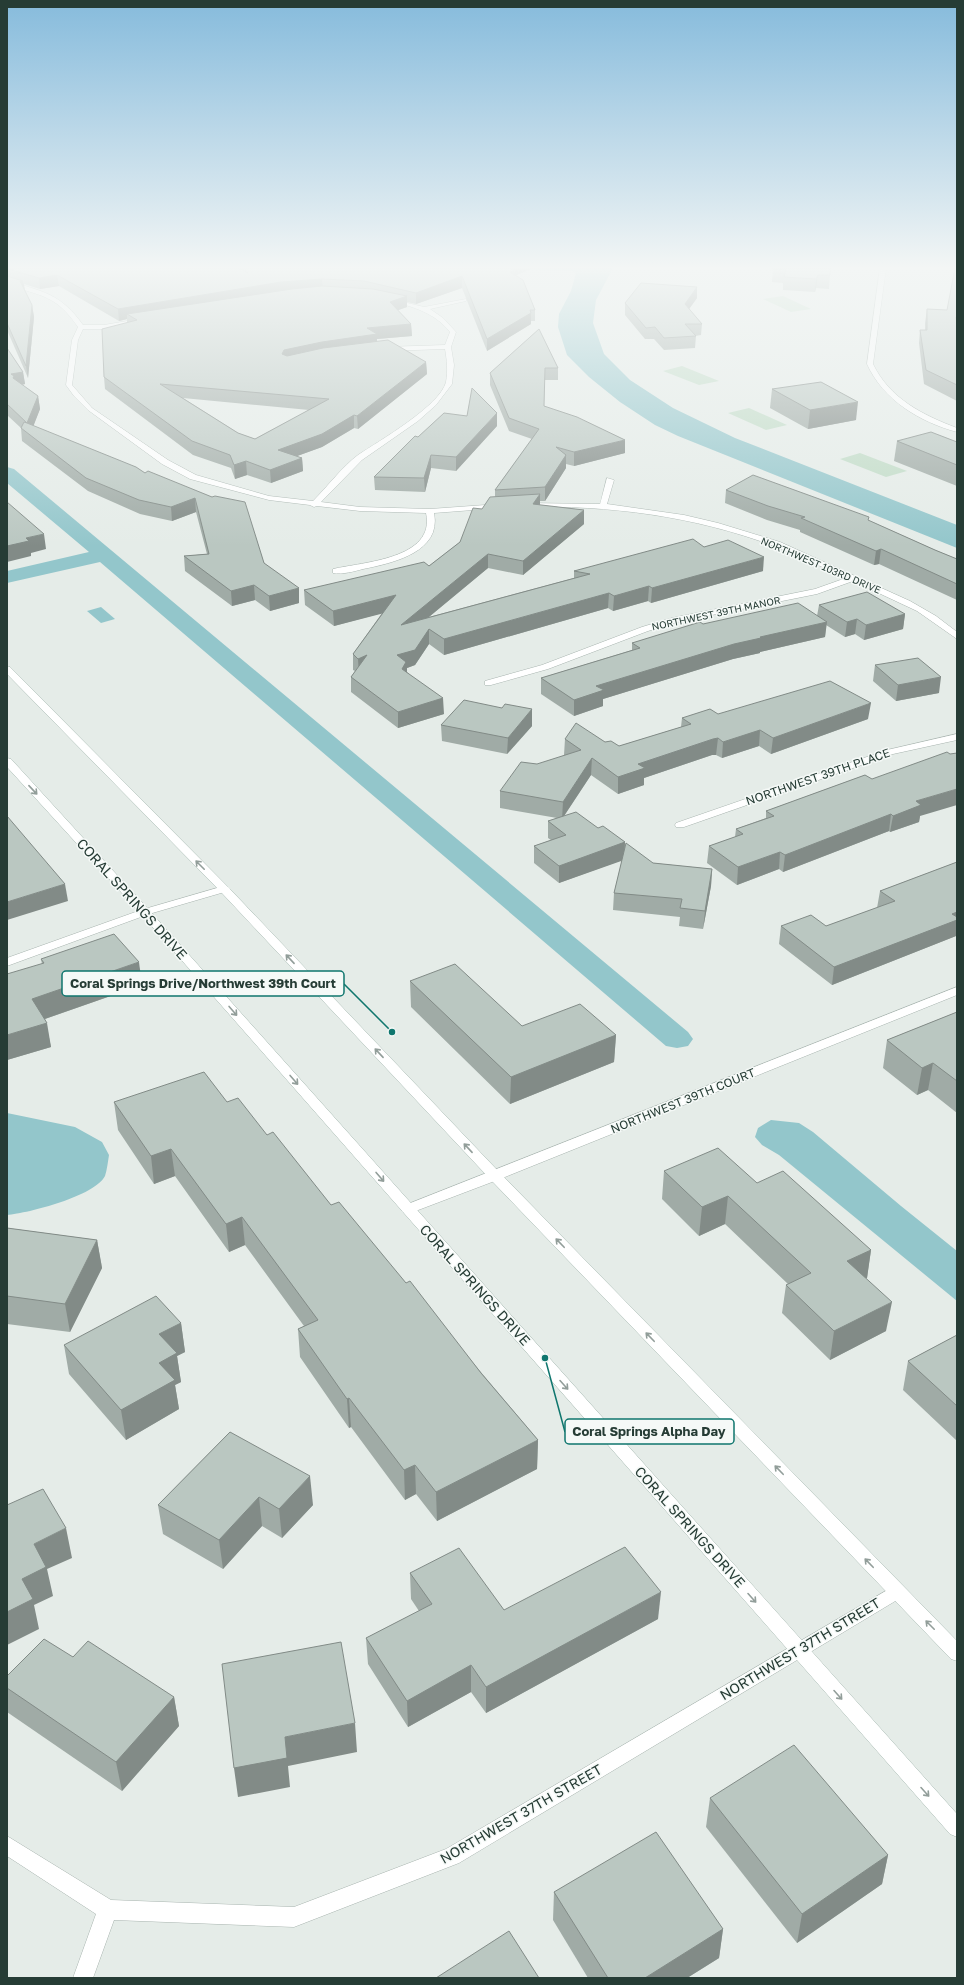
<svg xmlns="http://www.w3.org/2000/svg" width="964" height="1985" viewBox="0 0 964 1985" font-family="'Golos Text',sans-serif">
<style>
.green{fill:#c0dbc6}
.water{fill:#93c6cb}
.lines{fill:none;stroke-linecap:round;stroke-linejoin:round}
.canal{fill:#93c6cb;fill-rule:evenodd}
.minor-casing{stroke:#a8b4af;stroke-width:1}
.secondary-casing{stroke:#a4b7af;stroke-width:1}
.minor{fill:#fff;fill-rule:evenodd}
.secondary{fill:#fff;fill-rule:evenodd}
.wall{fill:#a0aba6;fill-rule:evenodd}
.shaded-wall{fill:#828b87}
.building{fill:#bac7c1;stroke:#828b87;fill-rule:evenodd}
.oneway{stroke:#929e9a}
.labels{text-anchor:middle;stroke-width:3;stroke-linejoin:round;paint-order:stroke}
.far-street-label{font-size:10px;fill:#263c35;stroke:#f5f9f7}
.street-label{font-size:12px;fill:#263c35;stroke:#f5f9f7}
.near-street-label{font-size:14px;fill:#263c35;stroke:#f5f9f7}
.leader{fill:none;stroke:#0f766e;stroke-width:1.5}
.callout-dot{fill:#0f766e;stroke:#f5f9f7;stroke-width:1.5}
.callout{fill:#f5f9f7;stroke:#0f766e;stroke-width:1.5}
.callout-label{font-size:13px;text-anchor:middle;font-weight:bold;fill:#263c35}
</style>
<rect width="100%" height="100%" fill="#e5ece8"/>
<g class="green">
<polygon points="783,296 811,309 791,312 763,299"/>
<polygon points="682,366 719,381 699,385 663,371"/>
<polygon points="749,408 787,425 766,430 728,413"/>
<polygon points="860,453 907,471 886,477 840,459"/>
</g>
<g class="water">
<polygon points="465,268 613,268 596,300 593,323 604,354 630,380 673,408 735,438 957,525 957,548 678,436 655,425 620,402 589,377 567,355 558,327 559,314 571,291 576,273 572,271"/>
<polygon points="101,607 115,619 101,623 87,611"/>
<path d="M7 1113 75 1127 102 1142 109 1155C108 1161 107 1170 105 1176 95 1196 29 1213 7 1215Z"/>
<polygon points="771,1120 799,1123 813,1132 901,1206 957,1251 957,1301 779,1155 762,1145 755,1137 758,1128"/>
</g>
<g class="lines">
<polygon class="canal" points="7,467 14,469 688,1032 693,1039 688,1046 677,1048 666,1046 100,562 7,583 7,571 89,552 7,483"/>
<g class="minor-casing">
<g id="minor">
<path d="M880 268H886L873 364C890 399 923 415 957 428V432C920 422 883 400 867 364Z"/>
<path d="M7 281C43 291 61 294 83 325H104L133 320 136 322 104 329H83L78 340 72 385 92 408 168 460 196 475 269 496 313 501C328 486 342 467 358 455 379 441 440 406 446 382 448 371 447 360 445 349L385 351 382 349 385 347 445 345 450 332C435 313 414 307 391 301V299L424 307 466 299V301L430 309 443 318 456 332 451 347 454 365 452 384 436 405 418 421 362 460 321 502 360 507 430 509 499 504 503 506 499 508 434 513C442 552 393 563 363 569 355 571 342 575 333 573V569C363 562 436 559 426 513L360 511 317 506 314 507 310 505 269 500 190 479 162 464 88 410 74 396 66 385 72 340 78 327C56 295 42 296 7 285Z"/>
<path d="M607 478 614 480 607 504 684 515 718 523 780 542 910 601 936 616 957 632V639L917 611 853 581 817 594 677 622 648 631 548 669 491 685H485V681L542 665 642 627 672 618 815 589 846 578C822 567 798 555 774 546 694 516 609 505 524 507L520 505 524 503 600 504Z"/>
<polygon points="957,734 957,740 893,754 684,827 676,827 675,825 676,823 887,750"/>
<polygon points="224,886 228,887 230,889 228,891 149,914 7,966 7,958 141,910"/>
<polygon points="957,987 957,995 500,1179 413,1212 403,1212 401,1209 403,1206"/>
<polygon points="896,1585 902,1587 905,1592 902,1597 459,1863 294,1927 114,1920 93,1978 73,1978 96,1914 7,1856 7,1836 111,1900 294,1907 446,1849"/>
</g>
</g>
<g class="secondary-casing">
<g id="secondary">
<polygon points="7,666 10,667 228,887 500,1173 957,1641 957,1661 951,1659 490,1179 220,891 7,674"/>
<polygon points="7,758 11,759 149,910 957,1814 957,1837 950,1834 141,914 7,767"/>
</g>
</g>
<use href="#minor" class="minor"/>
<use href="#secondary" class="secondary"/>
</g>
<g class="wall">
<path d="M7 268H533L516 275 535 310V321H531V324L487 351 462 288 416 304 407 302V307L398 310 411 324 412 336 377 339V342L426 362 427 374 358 429 354 428 322 447 297 456 302 458 303 471 271 483 247 475 235 479 231 468 193 455 105 389 104 377 127 323V319L119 321 59 286 40 289 24 284 25 290 32 305 34 317 28 378 7 330ZM183 398 309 410 255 439 238 433Z"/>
<polygon points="773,268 830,275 829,289 816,288 815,292 783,290 783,283 772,282"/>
<polygon points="957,268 957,401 924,384 919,343 920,330 925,330 925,323 927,309 947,310"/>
<polygon points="697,298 689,309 702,324 701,335 695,336 696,336 695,348 664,350 654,339 645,339 625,315 625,303"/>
<polygon points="539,329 558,368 558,380 544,380 544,406 625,453 574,466 566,464 566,468 545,501 540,501 540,505 584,510 584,524 523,575 488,568 429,617 574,578 574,571 704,547 763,571 651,603 648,601 613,611 608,608 444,655 429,644 415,665 407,668 407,672 444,714 398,728 351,692 351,677 355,671 353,670 353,654 382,613 334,626 305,605 304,590 429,566 460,542 482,509 495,497 495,490 532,439 509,431 490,385 490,373"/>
<polygon points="7,348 23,372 25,384 22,385 38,396 40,409 33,426 145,473 212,497 264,563 299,603 270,611 255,600 232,606 185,571 184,556 207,554 196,512 172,521 140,514 88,491 22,441 21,428 7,415"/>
<polygon points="772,389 856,420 808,429 770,408"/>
<polygon points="497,426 456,471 431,468 425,492 375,490 374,477 418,437"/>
<polygon points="897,441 957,442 957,486 894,461"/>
<polygon points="726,490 868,520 935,550 957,559 957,600 879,564 874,565 800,532 800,530 767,520 725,503"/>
<polygon points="819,605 905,614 903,629 864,640 855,634 845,637 826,625 825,637 760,652 760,653 733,659 603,699 603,706 574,716 541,694 541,678 632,650 632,643 703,624 817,616"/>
<polygon points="875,665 939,693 896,701 873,681"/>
<polygon points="502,708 532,709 532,726 507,754 442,741 441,725"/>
<polygon points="718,714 868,719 771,754 759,746 722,758 716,755 712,755 644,778 644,785 618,794 591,775 564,816 598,828 625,842 625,849 653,863 712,869 711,886 703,929 679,926 680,917 613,910 614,893 622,860 559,883 534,863 534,846 551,840 548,838 548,821 557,818 500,808 500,791 564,755 565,739 605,742 619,746 681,727 682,718"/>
<polygon points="865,775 920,816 919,822 890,832 889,831 783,872 779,869 737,885 707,863 709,846 735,837 736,829 766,818 766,811"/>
<polygon points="957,862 957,931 956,936 832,985 779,944 781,926 826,926 877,908 880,891"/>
<polygon points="41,959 142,985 45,1019 51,1047 7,1060 42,964"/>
<polygon points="410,981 522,1026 616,1035 614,1062 510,1104 411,1007"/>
<polygon points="957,1012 957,1113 928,1090 917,1095 883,1068 887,1040"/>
<polygon points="114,1102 227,1102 267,1135 331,1205 406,1283 538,1440 537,1469 437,1521 416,1494 405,1500 351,1427 349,1428 300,1357 298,1329 304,1326 245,1245 229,1252 175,1176 154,1184 118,1130"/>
<polygon points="664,1171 757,1183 871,1250 867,1278 865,1278 886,1331 830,1360 782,1313 786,1285 788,1284 725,1224 699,1236 662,1199"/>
<polygon points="7,1228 97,1240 102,1268 70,1332 7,1324"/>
<polygon points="181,1323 185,1352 177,1356 181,1382 175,1385 179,1409 126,1440 69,1374 64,1345"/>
<polygon points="957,1335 957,1441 903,1390 908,1361"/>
<polygon points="230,1432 313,1505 282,1538 262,1526 223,1569 163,1534 158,1505"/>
<polygon points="410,1573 504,1610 658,1619 486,1713 471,1692 408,1727 368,1664 366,1638 419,1611 411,1599"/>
<polygon points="73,1657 174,1697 179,1726 122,1791 7,1712 7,1676"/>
<polygon points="710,1798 888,1855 882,1884 797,1943 706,1827"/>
<polygon points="554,1892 723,1929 719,1958 687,1978 588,1978 553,1920"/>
</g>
<g class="shaded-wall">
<polygon points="7,268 33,268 11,270 11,275 7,276"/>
<polygon points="508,268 533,268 510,278"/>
<polygon points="57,275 59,286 40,289 39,278"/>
<polygon points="818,275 816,288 815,292 816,279"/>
<polygon points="462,276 462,288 416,304 416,293"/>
<polygon points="322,279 323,290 127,314 127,319 119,321 118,309 281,282"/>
<polygon points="20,281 23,281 25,292"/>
<polygon points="697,287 697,298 684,316 685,304"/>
<polygon points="407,296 407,307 390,313 390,302"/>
<polygon points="32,305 34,317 28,378 26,366"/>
<polygon points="531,313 531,324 487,351 487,339"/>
<polygon points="411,324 412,336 377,339 377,345 285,363 282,354 284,350 367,328"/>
<polygon points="426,362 427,374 358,429 357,416"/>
<polygon points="23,372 25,384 16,386 11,374"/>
<polygon points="38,396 40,409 30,435 27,423"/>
<polygon points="858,402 856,420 808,429 810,410"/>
<polygon points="497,413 497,426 456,471 456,457"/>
<polygon points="354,415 354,428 322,447 278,463 278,450"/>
<polygon points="625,440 625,453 574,466 574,452"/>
<polygon points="431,455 431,468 425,492 424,478"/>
<polygon points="566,455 566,468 545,501 545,487"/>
<polygon points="302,458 303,471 271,483 270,470"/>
<polygon points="246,461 247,475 235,479 234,465"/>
<polygon points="540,494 540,508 533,504"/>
<polygon points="195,498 196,512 172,521 171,507"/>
<polygon points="584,510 584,524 523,575 523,561"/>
<polygon points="44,534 46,549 31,553 31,556 7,562 7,546 26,538"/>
<polygon points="881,549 879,564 874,565 876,551"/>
<polygon points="488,554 488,568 401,640 401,625"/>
<polygon points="764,557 763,571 651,603 652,588"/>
<polygon points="254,585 255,600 232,606 231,591"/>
<polygon points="649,586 648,601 613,611 614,596"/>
<polygon points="299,588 299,603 270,611 269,596"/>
<polygon points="609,593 608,608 444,655 444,639"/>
<polygon points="396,595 396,610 334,626 333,611"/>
<polygon points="905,614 903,629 864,640 866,625"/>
<polygon points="857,619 855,634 845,637 847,622"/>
<polygon points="827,622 825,637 760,652 760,653 733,659 603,699 603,706 574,716 574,700 596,686 734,644 760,637"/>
<polygon points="429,629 429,644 415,665 407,668 407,677 402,684 397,655"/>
<polygon points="367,655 359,675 358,659"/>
<polygon points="941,677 939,693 896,701 898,685"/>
<polygon points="443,698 444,714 398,728 398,712"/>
<polygon points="871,703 868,719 771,754 773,738"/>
<polygon points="532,709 532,726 507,754 508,738"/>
<polygon points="760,730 759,746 722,758 723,742"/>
<polygon points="718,738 716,755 712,755 644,778 644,785 618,794 618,777 638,764 713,739"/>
<polygon points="592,758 591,775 562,819 563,802"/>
<polygon points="957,789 957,805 920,816 919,822 890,832 893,816 916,801"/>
<polygon points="891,814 889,831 783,872 785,855"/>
<polygon points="625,842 624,860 559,883 559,866"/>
<polygon points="780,852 779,869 737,885 738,867"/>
<polygon points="712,869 711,886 703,929 705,911"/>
<polygon points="65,884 68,901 7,920 7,902"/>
<polygon points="957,912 957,931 956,936 832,985 834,967"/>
<polygon points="139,962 142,985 36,1022 32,999"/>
<polygon points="47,1023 51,1047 7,1060 7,1035"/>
<polygon points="616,1035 614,1062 510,1104 511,1077"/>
<polygon points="933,1063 928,1090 917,1095 922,1068"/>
<polygon points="171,1149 175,1176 154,1184 151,1156"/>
<polygon points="728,1196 725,1224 699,1236 702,1207"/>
<polygon points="242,1217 245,1245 229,1252 226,1224"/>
<polygon points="97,1240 102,1268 70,1332 65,1304"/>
<polygon points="871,1250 867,1278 842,1290 847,1261"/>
<polygon points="892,1302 886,1331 830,1360 834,1331"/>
<polygon points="181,1323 185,1352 177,1356 181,1382 175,1385 179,1409 126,1440 121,1410 159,1363 159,1334"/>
<polygon points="349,1398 351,1427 349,1428 347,1399"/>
<polygon points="538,1440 537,1469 437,1521 436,1492"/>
<polygon points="415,1465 416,1494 405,1500 404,1470"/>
<polygon points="310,1476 313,1505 282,1538 279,1509"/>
<polygon points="259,1497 262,1526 223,1569 219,1540"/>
<polygon points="66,1528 72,1558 47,1569 53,1596 34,1605 39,1629 7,1645 7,1612 34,1544"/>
<polygon points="661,1592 658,1619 486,1713 486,1687"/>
<polygon points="471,1665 471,1692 408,1727 407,1701"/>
<polygon points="174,1697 179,1726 122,1791 116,1762"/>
<polygon points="355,1723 357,1752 288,1766 290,1787 238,1797 234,1768 285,1737"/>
<polygon points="888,1855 882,1884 797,1943 802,1914"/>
<polygon points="723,1929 719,1958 687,1978 645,1978"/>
</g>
<g class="building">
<polygon points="16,268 238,268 248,273 244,268 508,268 516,270 510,272 523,280 535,310 530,310 531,313 487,339 462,276 416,293 364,281 322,279 281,282 118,309 57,275 39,278 11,270"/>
<polygon points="773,268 830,268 830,275 818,275 816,279 784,277 786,269 773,269"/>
<polygon points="955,268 957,268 957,317 956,317 957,325 957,385 926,370 920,330 927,330 927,309 947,310"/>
<polygon points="7,276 23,281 20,281 32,305 26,366 7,323"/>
<polygon points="641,283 697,287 685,304 702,324 685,324 696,336 664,338 655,327 646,328 625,303"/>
<path d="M322 286 373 289 407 296 390 302 411 324 367 328 377 334 322 342 284 350 282 354 287 356 323 348 388 340 426 362 357 416 354 415 322 434 278 450 302 458 270 470 246 461 234 465 230 455 192 441 104 377 102 329 137 320 127 314 292 289ZM160 384 329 399 255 439 238 433Z"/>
<polygon points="539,329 558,368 545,368 544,406 577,417 625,440 574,452 556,447 566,455 545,487 495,490 539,429 509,418 490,373"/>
<polygon points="7,348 23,372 11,374 14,376 13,378 38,396 27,423 136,467 145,473 148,471 212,497 215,496 245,502 264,563 299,588 269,596 254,585 231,591 184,556 209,554 195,498 171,507 139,500 86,478 21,428 24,422 27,423 7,404"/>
<polygon points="821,382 858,402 810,410 772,389"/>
<polygon points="472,388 497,413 456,457 431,455 424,478 374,477 415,436 418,437 444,413 467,416"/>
<polygon points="931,432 957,442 957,465 897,441"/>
<polygon points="753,475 869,517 868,520 935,550 957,559 957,584 881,549 876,551 801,518 805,517 768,506 726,490"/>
<polygon points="540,494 533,504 584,510 523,561 488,554 401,625 590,574 574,571 693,539 704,547 728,540 764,557 652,588 649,586 614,596 609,593 444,639 429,629 415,650 397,655 406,662 402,669 443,698 398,712 351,677 367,655 358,659 353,654 396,595 333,611 304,590 424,562 429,566 460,542 473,508 482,509 490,497"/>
<polygon points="7,502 44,534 26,538 29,541 7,546"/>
<polygon points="867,592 905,614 866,625 857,619 847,622 819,605"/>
<polygon points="798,603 827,622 760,637 761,638 734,644 596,686 604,690 574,700 541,678 640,648 632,643 700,622 703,624"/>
<polygon points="918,658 941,677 898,685 875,665"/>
<polygon points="830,681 871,703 773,738 760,730 723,742 718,738 713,739 638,764 645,768 618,777 592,758 563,802 500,791 521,762 537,764 581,750 565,739 576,723 605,742 611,741 619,746 691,724 682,718 710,709 718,714"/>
<polygon points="464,700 502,708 505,704 532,709 508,738 441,725"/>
<polygon points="947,752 950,754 957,753 957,789 916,801 921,805 893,816 891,814 785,855 780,852 738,867 709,846 743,834 736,829 774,816 766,811 865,775 872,779"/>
<polygon points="576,812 598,828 603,826 625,842 559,866 534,846 566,835 548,821"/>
<polygon points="7,816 65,884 7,902"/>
<polygon points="626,843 653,863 712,869 705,911 680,908 682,899 614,893"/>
<polygon points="957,862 957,912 952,914 957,917 957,920 834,967 781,926 811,915 826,926 895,901 880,891"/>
<polygon points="114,934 139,962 32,999 47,1023 7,1035 7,974 44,963 41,959"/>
<polygon points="455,964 522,1026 580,1004 616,1035 511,1077 410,981"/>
<polygon points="957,1012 957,1081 933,1063 922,1068 887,1040"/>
<polygon points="204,1072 227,1102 238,1098 267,1135 273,1132 331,1205 339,1202 406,1283 410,1281 481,1373 538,1440 436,1492 415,1465 404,1470 349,1398 347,1399 298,1329 318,1320 242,1217 226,1224 171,1149 151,1156 114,1102"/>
<polygon points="718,1148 757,1183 783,1171 871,1250 847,1261 892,1302 834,1331 786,1285 811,1273 728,1196 702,1207 664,1171"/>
<polygon points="7,1228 97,1240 65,1304 7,1296"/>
<polygon points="156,1296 181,1323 159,1334 177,1353 159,1363 175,1380 121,1410 64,1345"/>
<polygon points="957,1335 957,1406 908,1361"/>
<polygon points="230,1432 310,1476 279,1509 259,1497 219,1540 158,1505"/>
<polygon points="43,1489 66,1528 34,1544 46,1567 22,1579 33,1599 7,1612 7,1505"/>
<polygon points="625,1547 661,1592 486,1687 471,1665 407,1701 366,1638 432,1604 410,1573 459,1548 504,1610"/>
<polygon points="44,1639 73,1657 88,1641 174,1697 116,1762 7,1688 7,1676"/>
<polygon points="341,1642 355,1723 285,1737 287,1758 234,1768 222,1664"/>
<polygon points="794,1745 888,1855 802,1914 710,1798"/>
<polygon points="656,1832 723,1929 645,1978 608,1978 554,1892"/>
<polygon points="509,1931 539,1978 436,1978"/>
</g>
<defs><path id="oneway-shaft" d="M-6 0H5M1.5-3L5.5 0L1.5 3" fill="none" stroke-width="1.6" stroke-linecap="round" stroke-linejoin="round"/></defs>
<g class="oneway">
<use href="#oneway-shaft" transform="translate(33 790) rotate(47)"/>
<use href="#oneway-shaft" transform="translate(200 865) rotate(-135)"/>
<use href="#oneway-shaft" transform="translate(290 959) rotate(-133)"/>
<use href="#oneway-shaft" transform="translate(233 1011) rotate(49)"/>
<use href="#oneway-shaft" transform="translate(379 1053) rotate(-133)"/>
<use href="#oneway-shaft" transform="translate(294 1080) rotate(49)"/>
<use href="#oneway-shaft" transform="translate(468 1148) rotate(-133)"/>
<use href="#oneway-shaft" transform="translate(380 1177) rotate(49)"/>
<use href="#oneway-shaft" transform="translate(560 1243) rotate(-134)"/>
<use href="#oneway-shaft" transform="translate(650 1337) rotate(-134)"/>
<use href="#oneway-shaft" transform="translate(564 1385) rotate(48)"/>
<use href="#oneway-shaft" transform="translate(779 1470) rotate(-134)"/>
<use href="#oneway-shaft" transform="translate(869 1563) rotate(-134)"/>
<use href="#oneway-shaft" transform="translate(752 1598) rotate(48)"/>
<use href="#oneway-shaft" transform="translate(930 1625) rotate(-135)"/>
<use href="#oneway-shaft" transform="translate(838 1695) rotate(48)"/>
<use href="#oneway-shaft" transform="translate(925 1792) rotate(48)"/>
</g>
<linearGradient id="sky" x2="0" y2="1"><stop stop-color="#86bbdc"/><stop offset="0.49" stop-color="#f3f6f5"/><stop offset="1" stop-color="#f3f6f5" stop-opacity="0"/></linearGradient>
<rect width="964" height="546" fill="url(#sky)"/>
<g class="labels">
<g class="far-street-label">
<text transform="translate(821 565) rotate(23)" y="4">NORTHWEST 103RD DRIVE</text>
<text transform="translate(716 613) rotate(-12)" y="4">NORTHWEST 39TH MANOR</text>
</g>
<g class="street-label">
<text transform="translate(818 777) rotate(-19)" y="4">NORTHWEST 39TH PLACE</text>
<text transform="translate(683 1101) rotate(-22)" y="4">NORTHWEST 39TH COURT</text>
</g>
<g class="near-street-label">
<text transform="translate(132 899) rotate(48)" y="5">CORAL SPRINGS DRIVE</text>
<text transform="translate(475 1285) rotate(48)" y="5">CORAL SPRINGS DRIVE</text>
<text transform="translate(690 1527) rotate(48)" y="5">CORAL SPRINGS DRIVE</text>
<text transform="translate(800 1649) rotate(-31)" y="5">NORTHWEST 37TH STREET</text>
<text transform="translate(521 1814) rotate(-30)" y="5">NORTHWEST 37TH STREET</text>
</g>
</g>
<path class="leader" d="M392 1032L344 984M545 1358L565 1432"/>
<g class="callout-dot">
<circle cx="392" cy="1032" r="4"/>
<circle cx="545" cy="1358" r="4"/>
</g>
<g class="callout">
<rect x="62" y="971" width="282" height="25" rx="4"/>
<rect x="565" y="1419" width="169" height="25" rx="4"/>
</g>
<g class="callout-label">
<text x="203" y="988">Coral Springs Drive/Northwest 39th Court</text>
<text x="649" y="1436">Coral Springs Alpha Day</text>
</g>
<rect width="964" height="1985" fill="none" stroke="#263c35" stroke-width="16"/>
</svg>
